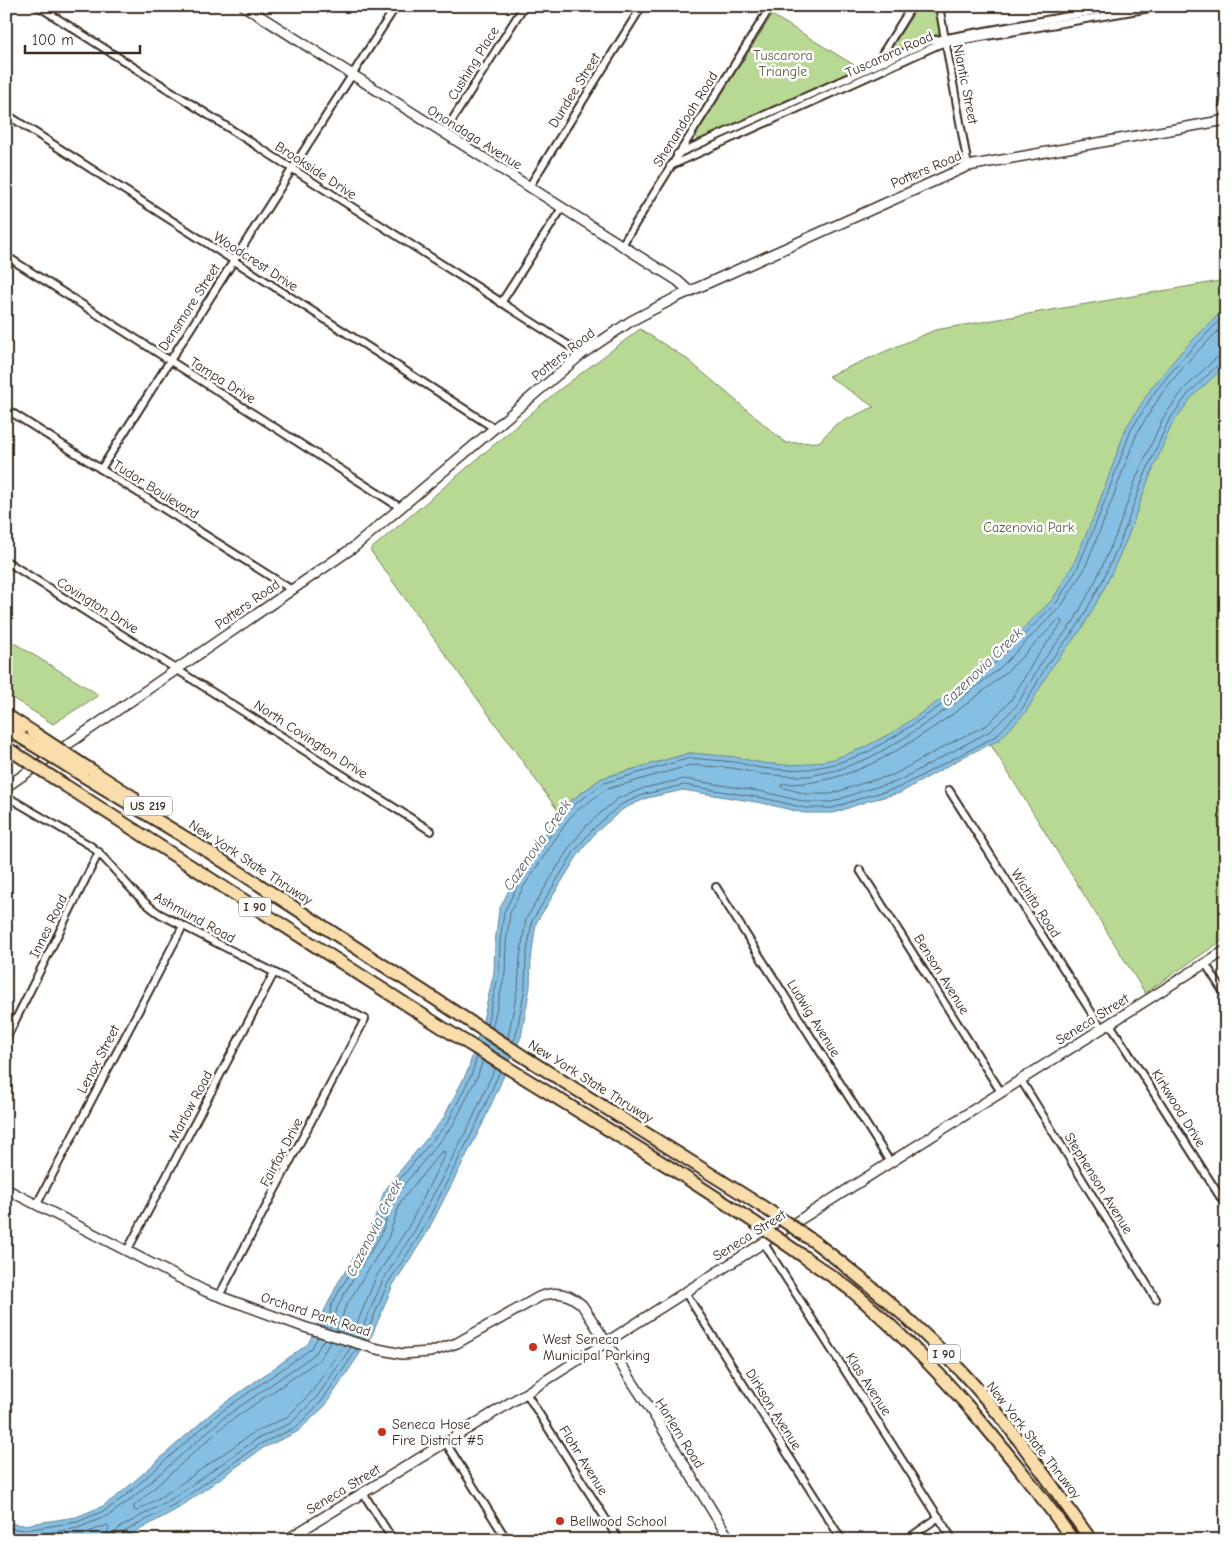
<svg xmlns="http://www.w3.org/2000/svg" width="1232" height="1546" viewBox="0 0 1232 1546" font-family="'Comic Neue',sans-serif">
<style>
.green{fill:#b8d993;stroke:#7a8258}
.water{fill:#85c0e4;stroke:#678495}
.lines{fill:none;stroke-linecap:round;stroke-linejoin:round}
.shore{stroke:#59666d;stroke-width:1}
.street-casing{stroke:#3b2a1e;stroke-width:10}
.secondary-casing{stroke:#3b2a1e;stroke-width:12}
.highway-casing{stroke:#3b2a1e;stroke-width:15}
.street{stroke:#fff;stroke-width:6}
.secondary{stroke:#fff;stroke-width:9}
.highway{stroke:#f9deab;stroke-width:11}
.highway-bridge-casing{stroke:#3b2a1e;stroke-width:15;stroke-linecap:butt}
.highway-bridge{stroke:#f9deab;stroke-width:11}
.poi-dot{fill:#c8321e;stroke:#fff;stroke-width:2}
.labels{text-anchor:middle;stroke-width:5;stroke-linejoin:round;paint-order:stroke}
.shield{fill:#fff;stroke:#766a62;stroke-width:1}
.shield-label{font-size:12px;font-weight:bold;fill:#3b2a1e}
.street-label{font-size:14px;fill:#3b2a1e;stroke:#fff}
.park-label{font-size:14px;fill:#605f41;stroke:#fff}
.poi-label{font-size:14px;fill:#3b2a1e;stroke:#fff;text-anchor:start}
.water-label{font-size:15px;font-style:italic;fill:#555e63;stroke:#fff}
</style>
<rect width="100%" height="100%" fill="#fff"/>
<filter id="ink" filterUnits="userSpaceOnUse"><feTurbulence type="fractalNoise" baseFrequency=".02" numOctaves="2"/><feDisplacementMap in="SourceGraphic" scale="10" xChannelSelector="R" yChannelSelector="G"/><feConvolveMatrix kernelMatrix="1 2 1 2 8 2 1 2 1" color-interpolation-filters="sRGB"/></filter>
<g filter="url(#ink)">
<g class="green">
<polygon points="918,6 936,6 939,34 894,51 892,47"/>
<polygon points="772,15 854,65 856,69 700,141 697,140 696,135"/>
<polygon points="849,79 850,82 728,137 727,135"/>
<polygon points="1226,280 1226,938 1145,993 981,729 801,773 690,753 602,778 568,803 559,812 370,550 555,393 640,329 687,359 786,443 819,442 836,424 874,407 828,376 935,330"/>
<polygon points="6,638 99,695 53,724 6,694"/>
</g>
<polygon class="water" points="1226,307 1226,365 1192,397 1172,424 1148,481 1127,539 1107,583 1083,627 1051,668 1026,712 999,740 967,755 900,793 868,801 834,813 804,813 762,803 683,790 647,798 623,809 595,833 578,855 536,923 531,959 530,987 521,1037 482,1125 425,1236 393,1285 372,1335 325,1406 297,1432 263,1448 179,1508 121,1540 6,1540 6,1523 24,1525 76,1517 103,1506 121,1493 215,1410 308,1344 338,1283 371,1229 384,1192 394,1178 443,1119 468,1070 483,1020 494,972 495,943 499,910 514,880 559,812 568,803 602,778 690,753 735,757 762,763 785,765 808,764 834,759 863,748 895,731 943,698 992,659 1053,599 1073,565 1097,509 1126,428 1152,387 1182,351"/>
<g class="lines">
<g class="shore">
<path d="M1058 620H1061L1062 623 1036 658 1011 700 987 725 958 739 893 775 863 783 831 794H807L781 787 782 784C841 785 886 759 934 727 958 711 982 693 1004 674 1023 657 1040 638 1058 620Z"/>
<polyline points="487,1024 499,973 500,943 504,912 519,883 563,816 572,806 604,783 690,758 734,762 761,768 785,770 809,769 835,764 866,753 897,735 946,702 995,663 1057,602 1078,567 1101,511 1131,430 1156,390 1186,355 1226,314"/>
<polyline points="492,1028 505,974 506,944 510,913 524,886 568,820 576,811 607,789 691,765 733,768 760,774 785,776 810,776 837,770 869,758 901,740 950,707 1000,668 1062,605 1084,570 1107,513 1137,433 1162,393 1190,359 1226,323"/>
<polyline points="508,1038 518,986 520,958 526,919 569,848 587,825 617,799 644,788 684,779 764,792 806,802 832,802 865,790 896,782 992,730 1017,705 1042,662 1074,621 1097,578 1116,535 1137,476 1163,418 1184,389 1216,358 1226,355"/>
<polyline points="513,1042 516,1036 525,987 526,958 532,921 574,852 592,830 620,805 645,794 684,785 763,798 805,808 833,808 867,796 898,788 996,736 1022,709 1047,665 1079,624 1103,580 1122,537 1143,479 1168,422 1188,394 1220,363 1226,361"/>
<polyline points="323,1327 330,1314 331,1306 342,1286 376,1232 389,1194 398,1181 448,1122 472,1073 477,1057"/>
<polyline points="329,1329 335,1316 337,1308 347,1289 381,1235 394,1197 453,1125 478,1075 483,1060"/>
<polyline points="336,1331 342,1319 344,1310 354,1293 388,1238 401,1201 441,1152 444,1151 445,1154 409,1226 376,1277 356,1326 350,1335"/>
<polyline points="357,1337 362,1329 383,1280 415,1230 472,1120 495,1068"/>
<polyline points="364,1339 388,1283 421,1233 477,1123 500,1071"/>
<polyline points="331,1341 319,1360 226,1424 134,1506 134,1510 137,1511 169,1492 253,1433 287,1417 311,1393 344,1345"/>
<polyline points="6,1528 25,1530 77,1522 106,1510 125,1496 218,1414 311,1349 318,1337"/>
<polyline points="6,1534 26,1536 78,1528 109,1515 129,1501 222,1419 315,1354 324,1339"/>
<polyline points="53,1540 81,1535 107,1525 109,1527 106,1540"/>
<polyline points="114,1540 115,1533 119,1528 173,1498 257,1439 291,1423 316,1398 351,1347"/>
<polyline points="120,1540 122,1533 177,1503 260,1444 295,1428 321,1402 357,1349"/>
</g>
<g class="street-casing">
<g id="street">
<polyline points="38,6 582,354"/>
<polyline points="939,6 968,166"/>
<polyline points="876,64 912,6"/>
<polyline points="6,114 494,428"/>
<polyline points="1226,120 1223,107 1226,92"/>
<polyline points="444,133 524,6"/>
<polyline points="677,154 930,41 1123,6"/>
<polyline points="670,166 940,44 1162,6"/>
<polyline points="529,187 642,6"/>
<polyline points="622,245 771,6"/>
<polyline points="6,256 401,508"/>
<polyline points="501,303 562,208"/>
<polyline points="6,409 292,590"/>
<polyline points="101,469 396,6"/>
<polyline points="6,561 431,831"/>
<polyline points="949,790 1102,1029"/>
<path d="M6 796 91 846C116 867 132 896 160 914L365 1019 219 1296"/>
<polyline points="860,870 1001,1092"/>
<polyline points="716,887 890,1162"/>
<polyline points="1205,963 1226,996"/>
<polyline points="1110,1024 1226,1206"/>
<polyline points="6,1039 99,852"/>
<polyline points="1021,1080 1156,1299"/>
<polyline points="37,1204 183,926"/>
<polyline points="763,1242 953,1540"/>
<polyline points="127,1251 274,973"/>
<polyline points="685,1292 842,1540"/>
<polyline points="526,1393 619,1540"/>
<polyline points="446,1443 507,1540"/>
<polyline points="363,1493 393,1540"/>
<polyline points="906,1540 939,1517"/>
</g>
</g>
<g class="secondary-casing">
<g id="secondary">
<polyline points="244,6 678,281 690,292"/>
<polyline points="6,787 354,547 582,354 631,321 677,297 968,166 1226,120"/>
<path d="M6 1189 205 1291 304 1327 373 1348 402 1354 430 1352 457 1343 539 1297C556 1290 569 1293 582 1305L656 1418 730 1540"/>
<polyline points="286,1540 526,1393 1226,950"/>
</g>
</g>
<g class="highway-casing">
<g id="highway">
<polyline points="6,715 33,732"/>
<polyline points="6,727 22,738"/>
<polyline points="91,770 133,797"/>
<polyline points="82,775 201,847 526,1058 768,1210"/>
<polyline points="66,786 443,1028 674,1170 754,1222"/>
<path d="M816 1243C867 1282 917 1324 961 1371 1010 1423 1049 1482 1091 1540"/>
<path d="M803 1256C819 1268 837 1279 852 1291 937 1363 1008 1450 1073 1540"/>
</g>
</g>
<use href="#street" class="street"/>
<use href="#secondary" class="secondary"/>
<use href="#highway" class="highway"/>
<g class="highway-bridge-casing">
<g id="highway-bridge">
<polyline points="33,732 91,770"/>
<polyline points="22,738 82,775"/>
<polyline points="7,748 66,786"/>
<polyline points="768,1210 816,1243"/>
<polyline points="754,1222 803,1256"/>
</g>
</g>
<use href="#highway-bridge" class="highway-bridge"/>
</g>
</g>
<g class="poi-dot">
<circle cx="533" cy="1347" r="5"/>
<circle cx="382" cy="1432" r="5"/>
<circle cx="560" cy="1521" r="5"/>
</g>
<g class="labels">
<g class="shield">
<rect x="124" y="796.5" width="48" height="19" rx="4"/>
<rect x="239" y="897.5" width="32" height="19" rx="4"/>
<rect x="928" y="1344.5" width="32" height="19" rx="4"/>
</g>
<g class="shield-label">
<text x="148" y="810">US 219</text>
<text x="255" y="911">I 90</text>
<text x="944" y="1358">I 90</text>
</g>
<g class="street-label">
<text transform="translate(889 54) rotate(-24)" y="5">Tuscarora Road</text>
<text transform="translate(473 63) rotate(-58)" y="5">Cushing Place</text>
<text transform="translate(966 84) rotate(79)" y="5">Niantic Street</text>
<text transform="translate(574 90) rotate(-58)" y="5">Dundee Street</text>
<text transform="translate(685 119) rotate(-58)" y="5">Shenandoah Road</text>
<text transform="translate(475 137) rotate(32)" y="5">Onondaga Avenue</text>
<text transform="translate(926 169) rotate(-23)" y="5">Potters Road</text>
<text transform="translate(316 170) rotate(33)" y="5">Brookside Drive</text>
<text transform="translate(256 261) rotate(33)" y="5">Woodcrest Drive</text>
<text transform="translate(189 307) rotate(-57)" y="5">Densmore Street</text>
<text transform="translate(563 354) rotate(-38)" y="5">Potters Road</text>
<text transform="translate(223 380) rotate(32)" y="5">Tampa Drive</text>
<text transform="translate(156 489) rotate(32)" y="5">Tudor Boulevard</text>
<text transform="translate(247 604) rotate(-35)" y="5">Potters Road</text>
<text transform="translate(98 605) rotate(32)" y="5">Covington Drive</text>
<text transform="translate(311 739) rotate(33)" y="5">North Covington Drive</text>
<text transform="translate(251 862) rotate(33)" y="5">New York State Thruway</text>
<text transform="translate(1036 903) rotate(57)" y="5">Wichita Road</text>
<text transform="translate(195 917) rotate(29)" y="5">Ashmund Road</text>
<text transform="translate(48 926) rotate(-64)" y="5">Innes Road</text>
<text transform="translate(942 974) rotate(58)" y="5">Benson Avenue</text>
<text transform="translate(814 1018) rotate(58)" y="5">Ludwig Avenue</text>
<text transform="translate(1092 1019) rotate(-32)" y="5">Seneca Street</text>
<text transform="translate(98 1059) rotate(-62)" y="5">Lenox Street</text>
<text transform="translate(591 1081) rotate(32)" y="5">New York State Thruway</text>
<text transform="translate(190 1106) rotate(-62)" y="5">Marlow Road</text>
<text transform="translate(1179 1108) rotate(58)" y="5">Kirkwood Drive</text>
<text transform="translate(281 1152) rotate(-62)" y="5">Fairfax Drive</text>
<text transform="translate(1099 1183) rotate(58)" y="5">Stephenson Avenue</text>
<text transform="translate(749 1235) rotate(-32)" y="5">Seneca Street</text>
<text transform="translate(316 1314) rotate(18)" y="5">Orchard Park Road</text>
<text transform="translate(869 1384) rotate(57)" y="5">Klas Avenue</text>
<text transform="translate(774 1409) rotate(58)" y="5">Dirkson Avenue</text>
<text transform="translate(680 1433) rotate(58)" y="5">Harlem Road</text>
<text transform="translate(1034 1440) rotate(52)" y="5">New York State Thruway</text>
<text transform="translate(584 1460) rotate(58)" y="5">Flohr Avenue</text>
<text transform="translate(343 1489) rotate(-31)" y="5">Seneca Street</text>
</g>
<g class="park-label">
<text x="783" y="60">Tuscarora<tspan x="783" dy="16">Triangle</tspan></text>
<text x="1029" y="532">Cazenovia Park</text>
</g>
<g class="poi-label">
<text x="543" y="1344">West Seneca<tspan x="543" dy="16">Municipal Parking</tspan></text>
<text x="392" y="1429">Seneca Hose<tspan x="392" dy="16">Fire District #5</tspan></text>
<text x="570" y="1526">Bellwood School</text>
</g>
<g class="water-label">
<text transform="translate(982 667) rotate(-44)" y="5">Cazenovia Creek</text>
<text transform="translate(537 845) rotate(-55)" y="5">Cazenovia Creek</text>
<text transform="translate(374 1228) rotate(-63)" y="5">Cazenovia Creek</text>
</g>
</g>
<rect width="1232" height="1546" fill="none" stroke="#fff" stroke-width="25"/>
<rect x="12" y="12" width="1207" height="1521" fill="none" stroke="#3b2a1e" stroke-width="2" filter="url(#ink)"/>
<path d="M25 45v8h115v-8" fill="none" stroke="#3b2a1e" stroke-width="2.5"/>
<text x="32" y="45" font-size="15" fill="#3b2a1e" stroke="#ffffff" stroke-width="4" paint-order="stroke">100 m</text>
</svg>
